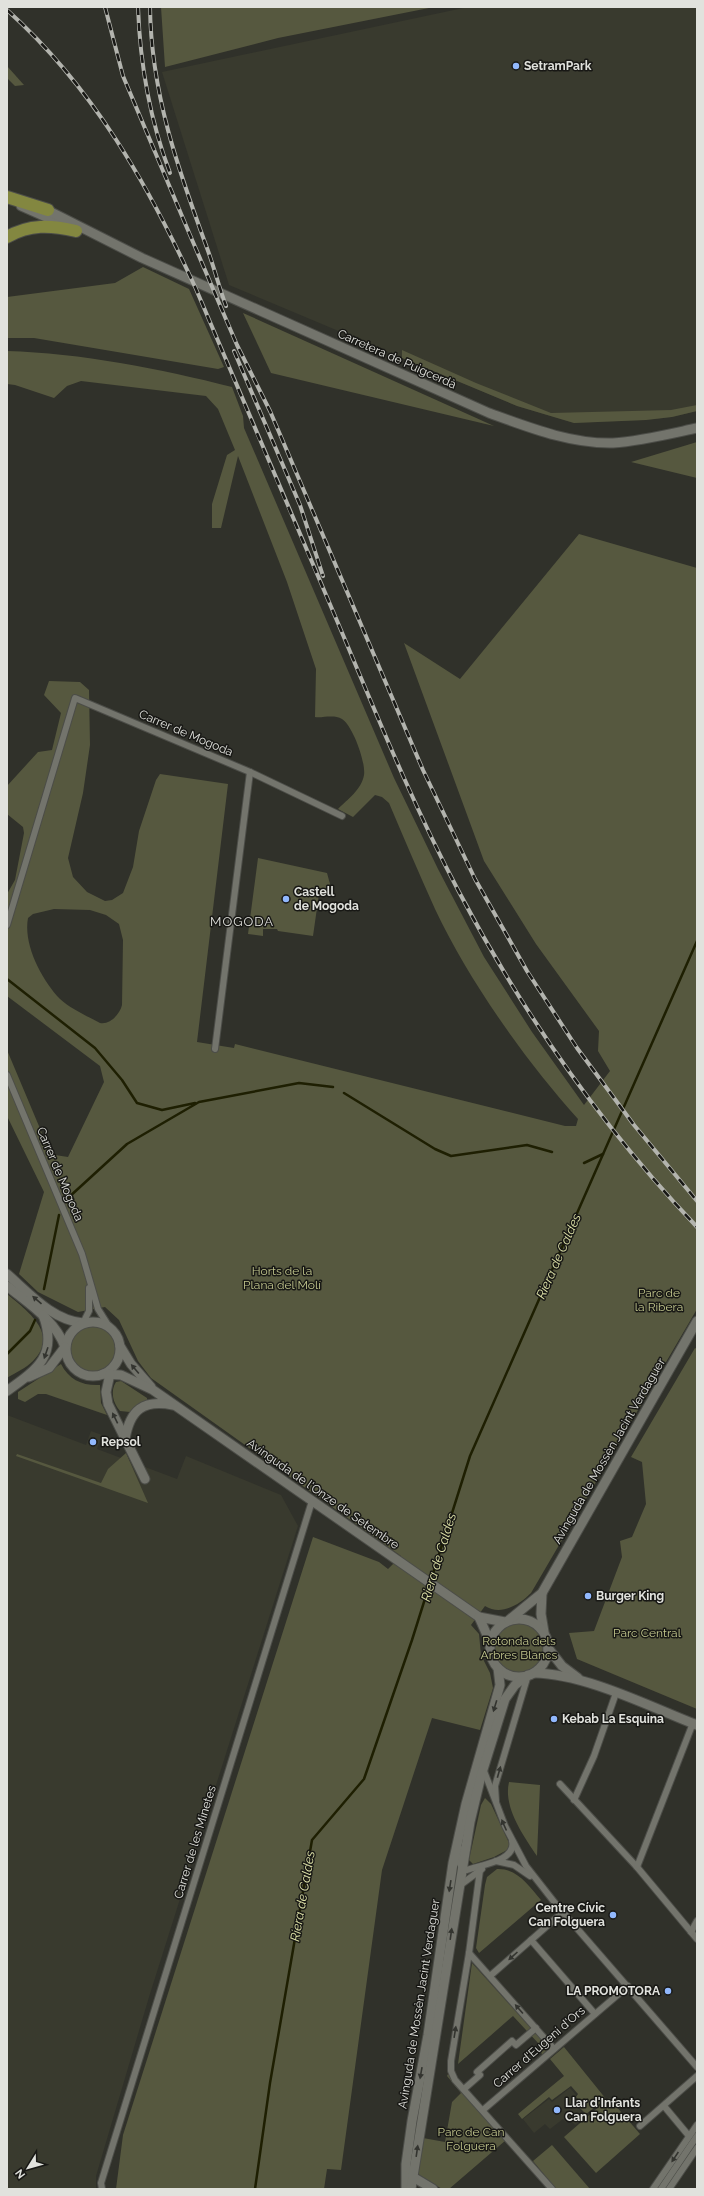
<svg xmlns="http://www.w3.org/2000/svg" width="704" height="2196" viewBox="0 0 704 2196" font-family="Raleway,sans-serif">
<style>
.built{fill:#393a2e}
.green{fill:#56583f;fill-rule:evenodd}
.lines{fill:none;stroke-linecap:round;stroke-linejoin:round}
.stream{stroke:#1e1f02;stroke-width:2.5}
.street-casing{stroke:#4c4d48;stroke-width:8}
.secondary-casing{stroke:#4c4d48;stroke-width:11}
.highway-casing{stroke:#4c4d48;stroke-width:14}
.street{stroke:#73746c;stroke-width:6}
.secondary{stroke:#73746c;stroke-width:9}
.highway{stroke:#838740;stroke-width:12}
.rail-casing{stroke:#b3b4ae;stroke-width:4}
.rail{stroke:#181815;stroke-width:2.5;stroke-dasharray:8;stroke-linecap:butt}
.oneway{fill:#33342f}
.poi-dot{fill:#91b8fd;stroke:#181815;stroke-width:1.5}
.labels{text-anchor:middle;stroke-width:3;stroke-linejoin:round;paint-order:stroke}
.poi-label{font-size:12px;font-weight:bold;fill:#e1e2dd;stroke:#181815;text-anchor:start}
.street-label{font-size:12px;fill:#e1e2dd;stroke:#181815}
.park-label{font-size:12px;fill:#c3c78e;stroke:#181815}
.neighbourhood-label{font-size:13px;letter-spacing:1px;fill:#e1e2dd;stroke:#181815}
.water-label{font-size:13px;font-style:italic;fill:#e0e4a9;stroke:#181815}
</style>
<rect width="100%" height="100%" fill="#30312a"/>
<g class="built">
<polygon points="468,7 697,7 697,411 672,417 646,420 574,423 517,406 229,285 162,72"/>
<polygon points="7,1415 86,1445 91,1431 102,1435 97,1449 177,1479 186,1456 281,1495 298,1526 149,1997 96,2176 96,2189 7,2189"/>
<polygon points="570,2088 576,2095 575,2097 578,2101 575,2104 585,2116 575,2125 570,2119 566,2122 563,2119 550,2129 545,2124 534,2133 523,2119 549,2099 552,2102"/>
</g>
<g class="green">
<polygon points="161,7 434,7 278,38 165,67"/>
<polygon points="7,66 24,85 15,86 7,78"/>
<polygon points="143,267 189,289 224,367 218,369 34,338 7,338 7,297 115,283"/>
<polygon points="243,313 494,426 271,373"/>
<polygon points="402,350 476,383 551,413 671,410 697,405 697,411 672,417 646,420 574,423 517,406 402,358"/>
<path d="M7 351C80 353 161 369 232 387L243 416 244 428 394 778 438 869 484 957 532 1032 584 1105 610 1071 598 1051 599 1031 536 944 484 861 404 643 460 679 579 534 697 568V1309L531 1593C519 1605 501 1616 485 1606L471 1625 479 1634 481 1655 490 1673 493 1688 480 1730 432 1718 382 1870 341 2170 327 2169 324 2189H116L123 2135 313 1537 379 1562 388 1569 401 1556 151 1378 138 1361 119 1320 105 1307 78 1312 38 1292 19 1274 44 1192 7 1116V1050L44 1138 55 1155 68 1157 104 1082 100 1066 7 996V894L15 880 24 833 23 827 7 814V786L38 752 52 750 61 713 44 695 49 681 80 682 89 690 90 745 83 793 68 858 73 877 87 892 105 901 112 900 123 893 133 867 139 831 156 780 160 774 228 784 197 1042 234 1048 235 1044 565 1126H576L578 1119C525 1060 469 981 435 909 419 874 404 838 389 803L382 797 375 795 353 817 338 809C347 800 362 789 364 775 366 763 353 726 342 719 334 714 323 718 315 717L316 669 287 582 238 456 221 528H212V504L227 455 235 450 218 409 206 396 81 381 67 386 54 398 15 385 7 384ZM54 909 90 910 106 915 119 924 123 940 122 1005C120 1014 110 1025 100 1023 87 1016 71 1009 60 999 42 980 23 945 28 918L33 914Z"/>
<polygon points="697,442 697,478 631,462"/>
<polygon points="258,858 327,873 330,884 328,895 319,894 313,936 278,931 277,929 263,929 263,936 248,934"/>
<path d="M7 1294C26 1310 61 1334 33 1361 26 1368 15 1373 7 1378Z"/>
<circle cx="93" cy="1349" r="27"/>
<polygon points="695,1348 697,1349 697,1709 577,1659 569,1633 594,1631 622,1557 620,1541 632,1537 646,1504 642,1462 631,1457"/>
<path d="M61 1364C69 1380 83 1386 100 1385L101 1403 107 1415 46 1394H38L25 1402 18 1399V1392Z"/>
<path d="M121 1381 147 1398V1401L139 1404 130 1412 120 1411C113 1403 110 1391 116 1382Z"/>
<polygon points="126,1453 148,1503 16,1456 17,1454 101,1483 108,1469"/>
<circle cx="519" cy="1648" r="29"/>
<path d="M509 1782 540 1785 537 1856C523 1835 503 1807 509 1782Z"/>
<polygon points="485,1798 491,1804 510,1845 509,1849 494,1857 473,1864 469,1860 481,1805"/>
<path d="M497 1869C517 1868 529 1886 541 1900L479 1953 476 1948 485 1885 487 1877Z"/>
<polygon points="472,1963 549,2048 542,2055 539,2044 513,2016 458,2064"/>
<polygon points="564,2047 606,2099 586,2114 576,2104 579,2100 576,2097 578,2094 571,2086 552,2100 549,2097 522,2119 518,2114 564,2076 550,2059"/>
<polygon points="448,2074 506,2140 449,2189 442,2189 418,2174 423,2138 445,2142 452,2102 461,2093 447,2076"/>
<polygon points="609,2098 640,2134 596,2173 564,2137"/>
<polygon points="552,2145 590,2189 556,2189 533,2161"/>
</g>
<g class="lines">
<g class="stream">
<polyline points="7,979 95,1048 122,1080 137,1103 162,1110 195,1103"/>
<polyline points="344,1093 435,1149 451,1156 527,1145 552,1152"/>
<polyline points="584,1163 603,1154"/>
<polyline points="68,1198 127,1144 199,1102 299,1083 333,1087"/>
<polyline points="44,1289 59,1215"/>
<polyline points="7,1354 30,1331 35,1320"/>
<polyline points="255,2189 270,2083 312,1840 364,1779 412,1640 470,1456 697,941"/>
</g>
<g class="street-casing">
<g id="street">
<polyline points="7,925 75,698 250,772 342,816"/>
<polyline points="215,1049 250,772"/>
<polyline points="7,1075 82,1254 98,1309 110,1328"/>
<polyline points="83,1323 89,1311 89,1288"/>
<polyline points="484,1771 505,1826 526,1866 555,1903 697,2067"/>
<polyline points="560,1784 637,1867 697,1939"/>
<polyline points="574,1800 594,1756 616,1693"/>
<polyline points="496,1801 495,1786 528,1675"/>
<path d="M460 1849 459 1862 463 1870H467C480 1865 517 1861 512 1841"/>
<polyline points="496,1861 514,1865 530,1876"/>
<polyline points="637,1867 693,1723"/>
<polyline points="480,1870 469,1953 451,2061 451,2071 455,2080 552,2189"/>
<polyline points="459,1886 482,1869"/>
<polyline points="691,1932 697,1921"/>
<polyline points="531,1940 595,2014"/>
<polyline points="469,1953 554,2049"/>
<polyline points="490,1976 563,1912"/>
<polyline points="464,2089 480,2075 477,2072 512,2041 516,2045 536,2028"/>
<polyline points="664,2106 689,2136"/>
<polyline points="483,2110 628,1986"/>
<polyline points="640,2126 697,2076"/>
<polyline points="102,2189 101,2183 312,1501"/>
<polyline points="653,2189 697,2125"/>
<polyline points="661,2189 697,2136"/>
<polyline points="669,2189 697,2148"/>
</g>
</g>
<g class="secondary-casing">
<g id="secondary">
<polyline points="21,206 66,226"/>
<path d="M43 208 142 258 489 413C528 427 570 444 613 443 641 441 669 434 697 428"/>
<path d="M7 1274C30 1294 52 1320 83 1323"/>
<path d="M7 1286C29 1304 55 1320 65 1347"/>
<circle cx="93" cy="1349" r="27"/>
<polyline points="120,1346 131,1364 151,1387"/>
<polyline points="103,1374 121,1375 153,1390 479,1617 505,1622"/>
<polyline points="110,1374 106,1392 108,1404 145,1479"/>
<polyline points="29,1377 49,1368 65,1347"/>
<path d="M7 1391C38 1369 58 1355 43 1315"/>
<path d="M125 1439C130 1410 143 1399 173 1405"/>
<polyline points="542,1593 541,1614 544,1632"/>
<polyline points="479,1617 490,1642"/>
<circle cx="519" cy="1648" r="29"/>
<polyline points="509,1620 542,1593 697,1321"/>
<polyline points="548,1648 562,1666 578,1678"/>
<path d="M534 1673C586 1674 648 1706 697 1725"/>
<polyline points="413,2177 433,2189"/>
<polyline points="406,2189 406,2164 412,2121 428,2035 453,1863 466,1804 500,1685 498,1668"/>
<polyline points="411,2189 470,1822 481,1776 505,1699 515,1685 528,1675"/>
</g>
</g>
<g class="highway-casing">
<g id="highway">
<polyline points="7,197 48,210"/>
<path d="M7 237C30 224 50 225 76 231"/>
</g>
</g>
<use href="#street" class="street"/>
<use href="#secondary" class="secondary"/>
<use href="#highway" class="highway"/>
<g class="rail-casing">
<g id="rail">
<polyline points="105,7 123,76 190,235 237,345 270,411 423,770 475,879 527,971 577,1048 634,1125 697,1201"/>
<path d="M138 7C140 64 150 120 170 173"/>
<path d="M150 7C151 93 178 169 207 248 214 267 219 287 226 306"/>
<path d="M7 10C93 87 149 186 196 289 242 398 288 507 335 616 374 708 411 801 458 890 522 1012 602 1127 697 1227"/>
<polyline points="234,351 300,505 323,576"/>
</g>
</g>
<use href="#rail" class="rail"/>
</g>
<defs><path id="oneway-solid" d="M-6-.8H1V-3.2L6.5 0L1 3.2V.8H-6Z"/></defs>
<g class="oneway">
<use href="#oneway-solid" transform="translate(37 1300) rotate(-139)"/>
<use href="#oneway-solid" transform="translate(46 1353) rotate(109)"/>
<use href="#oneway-solid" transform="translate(135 1369) rotate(-130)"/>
<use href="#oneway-solid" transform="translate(115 1418) rotate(-116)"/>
<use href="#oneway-solid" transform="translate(495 1706) rotate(107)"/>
<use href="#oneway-solid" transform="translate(499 1772) rotate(-74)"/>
<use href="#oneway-solid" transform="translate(504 1825) rotate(-114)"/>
<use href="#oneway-solid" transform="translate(450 1886) rotate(99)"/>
<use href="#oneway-solid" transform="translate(451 1934) rotate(-82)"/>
<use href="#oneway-solid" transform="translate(513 1956) rotate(138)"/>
<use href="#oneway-solid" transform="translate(519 2009) rotate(-131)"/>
<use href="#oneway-solid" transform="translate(455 2032) rotate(-81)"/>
<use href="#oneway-solid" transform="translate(421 2073) rotate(100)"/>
<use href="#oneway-solid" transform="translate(417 2151) rotate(-82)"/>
<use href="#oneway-solid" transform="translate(675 2157) rotate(124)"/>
</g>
<g class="poi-dot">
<circle cx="516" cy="66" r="4"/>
<circle cx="286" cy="899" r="4"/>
<circle cx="93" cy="1442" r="4"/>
<circle cx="588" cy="1596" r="4"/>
<circle cx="554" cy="1719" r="4"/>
<circle cx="613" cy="1915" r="4"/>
<circle cx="668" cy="1991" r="4"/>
<circle cx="557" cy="2110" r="4"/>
</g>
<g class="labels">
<g class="poi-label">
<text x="524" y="70">SetramPark</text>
<text x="294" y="896">Castell<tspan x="294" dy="14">de Mogoda</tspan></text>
<text x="101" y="1446">Repsol</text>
<text x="596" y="1600">Burger King</text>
<text x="562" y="1723">Kebab La Esquina</text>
<text x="605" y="1912" text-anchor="end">Centre Cívic<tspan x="605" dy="14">Can Folguera</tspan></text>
<text x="660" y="1995" text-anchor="end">LA PROMOTORA</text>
<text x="565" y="2107">Llar d'Infants<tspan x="565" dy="14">Can Folguera</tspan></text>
</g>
<g class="street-label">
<text transform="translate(397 359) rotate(24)" y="4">Carretera de Puigcerdà</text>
<text transform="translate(186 733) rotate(23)" y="4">Carrer de Mogoda</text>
<text transform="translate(60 1174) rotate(67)" y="4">Carrer de Mogoda</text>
<text transform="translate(609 1451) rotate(-60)" y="4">Avinguda de Mossèn Jacint Verdaguer</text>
<text transform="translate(323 1494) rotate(35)" y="4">Avinguda de l'Onze de Setembre</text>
<text transform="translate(195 1842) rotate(-73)" y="4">Carrer de les Minetes</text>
<text transform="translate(419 2004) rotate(-81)" y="4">Avinguda de Mossèn Jacint Verdaguer</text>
<text transform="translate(539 2047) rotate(-41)" y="4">Carrer d'Eugeni d'Ors</text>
</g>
<g class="park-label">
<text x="282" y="1275">Horts de la<tspan x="282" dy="14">Plana del Molí</tspan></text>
<text x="659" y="1297">Parc de<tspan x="659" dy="14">la Ribera</tspan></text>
<text x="647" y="1637">Parc Central</text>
<text x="519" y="1645">Rotonda dels<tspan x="519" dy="14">Arbres Blancs</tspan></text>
<text x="471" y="2136">Parc de Can<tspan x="471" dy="14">Folguera</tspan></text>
</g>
<g class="neighbourhood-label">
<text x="242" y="926">MOGODA</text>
</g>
<g class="water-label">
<text transform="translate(558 1256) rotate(-66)" y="5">Riera de Caldes</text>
<text transform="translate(438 1557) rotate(-73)" y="5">Riera de Caldes</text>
<text transform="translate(302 1896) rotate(-80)" y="5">Riera de Caldes</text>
</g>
</g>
<rect width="704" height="2196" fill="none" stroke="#e1e2dd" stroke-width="16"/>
<g transform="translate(28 2168) rotate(233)" stroke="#181815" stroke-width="3" paint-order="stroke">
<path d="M0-3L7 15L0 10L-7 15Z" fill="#e1e2dd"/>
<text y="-6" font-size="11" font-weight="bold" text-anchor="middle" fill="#e1e2dd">N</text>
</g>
</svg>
